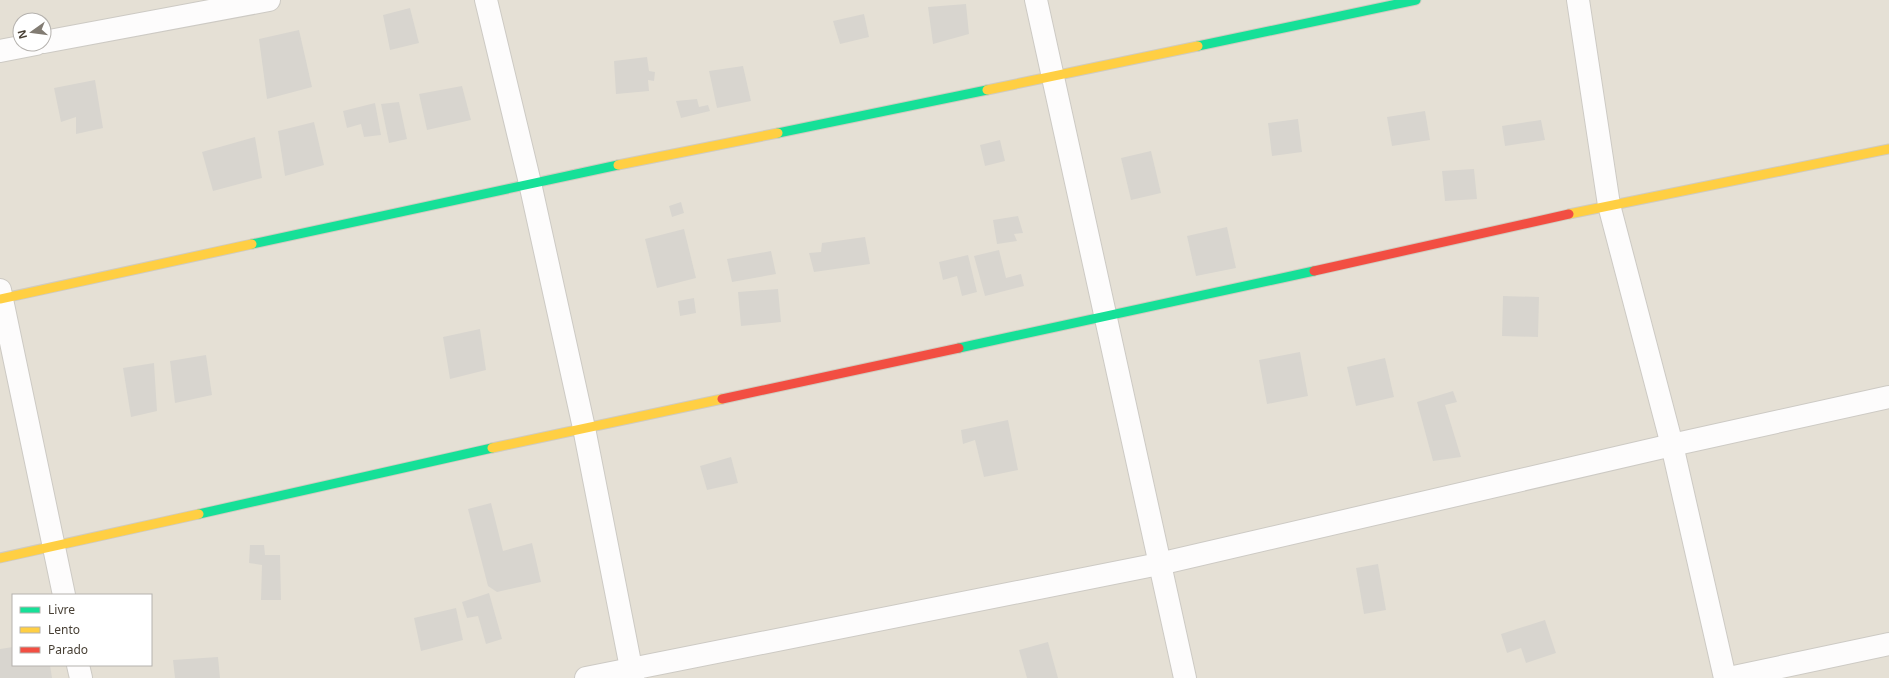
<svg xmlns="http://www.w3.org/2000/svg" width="1889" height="678" viewBox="0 0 1889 678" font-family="'Noto Sans',sans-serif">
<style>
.residential{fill:#e5e0d5;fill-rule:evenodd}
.building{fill:#d8d5cf}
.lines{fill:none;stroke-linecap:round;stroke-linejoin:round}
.street-casing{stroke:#cdcac4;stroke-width:24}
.fast-casing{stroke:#d0cbbf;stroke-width:11}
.slow-casing{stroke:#d0cbbf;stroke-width:11}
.jam-casing{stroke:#d0cbbf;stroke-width:11}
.street{stroke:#fdfcfc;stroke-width:22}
.fast{stroke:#16e098;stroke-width:9}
.slow{stroke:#ffcf43;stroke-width:9}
.jam{stroke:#f24e42;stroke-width:9}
</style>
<rect width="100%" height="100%" fill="#f0eee8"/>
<path class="residential" d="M0 0H1889V678H0ZM20 20H44V44H20ZM13 595H151V665H13Z"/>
<g class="building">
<polygon points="966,4 969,34 933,44 928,7"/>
<polygon points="410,8 419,43 390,50 383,15"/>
<polygon points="864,14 869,37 840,44 833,21"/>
<polygon points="299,30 312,87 267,99 259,39"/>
<polygon points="647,57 649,71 655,72 654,81 648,80 649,91 616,94 614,61"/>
<polygon points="743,66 751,101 717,108 709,71"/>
<polygon points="95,80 103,128 76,134 76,117 61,122 54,88"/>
<polygon points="462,86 471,120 427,130 419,94"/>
<polygon points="697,99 699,107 708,105 710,111 681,118 676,101"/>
<polygon points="399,102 407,139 389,143 381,104"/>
<polygon points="375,103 381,135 364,137 361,124 347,128 343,111"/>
<polygon points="1425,111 1430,140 1392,146 1387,117"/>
<polygon points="1298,119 1302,152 1272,156 1268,123"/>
<polygon points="1541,120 1545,140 1505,146 1502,126"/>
<polygon points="314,122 324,165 285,176 278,131"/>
<polygon points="255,137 262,178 213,191 202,152"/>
<polygon points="1000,140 1005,161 985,166 980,145"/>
<polygon points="1151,151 1161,193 1131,200 1121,158"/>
<polygon points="1474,169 1477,199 1445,201 1442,171"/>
<polygon points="681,202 684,213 672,217 669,206"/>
<polygon points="1018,216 1023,233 1014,234 1017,241 997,244 993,220"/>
<polygon points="1227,227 1236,268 1196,276 1187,236"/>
<polygon points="684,229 696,278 657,288 645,239"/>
<polygon points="865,237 870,264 814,272 809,253 821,252 822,243"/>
<polygon points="999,250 1006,278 1021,274 1024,286 985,296 974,256"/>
<polygon points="771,251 776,274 732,282 727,259"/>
<polygon points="968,255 977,292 962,296 957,276 943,280 939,262"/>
<polygon points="778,289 781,322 741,326 738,292"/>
<polygon points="1503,296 1539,297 1538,337 1502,336"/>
<polygon points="694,298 696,313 680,316 678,301"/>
<polygon points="480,329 486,370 450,379 443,337"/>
<polygon points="1300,352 1308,396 1267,404 1259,360"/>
<polygon points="206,355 212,395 175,403 170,361"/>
<polygon points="1385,358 1394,397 1356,406 1347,367"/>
<polygon points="154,363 157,411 131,417 123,368"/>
<polygon points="1453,391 1457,402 1445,405 1461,457 1433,461 1417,402"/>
<polygon points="1008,420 1018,470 984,477 975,440 963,444 961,430"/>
<polygon points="731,457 738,483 707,490 700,466"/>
<polygon points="491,503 503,551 532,543 541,582 497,592 488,586 468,509"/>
<polygon points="250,545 264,545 265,555 280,555 281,600 261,600 262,565 249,563"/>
<polygon points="1378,564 1386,610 1364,614 1356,568"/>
<polygon points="489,593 502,639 486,644 478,616 467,618 462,602"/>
<polygon points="456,608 463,640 421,651 414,618"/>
<polygon points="1545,620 1556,653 1526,663 1521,648 1507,653 1501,634"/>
<polygon points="1048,642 1058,678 1027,678 1019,650"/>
<polygon points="13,647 13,665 50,665 52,678 0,678 0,649"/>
<polygon points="218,657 220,678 175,678 173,660"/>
</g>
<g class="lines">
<g class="street-casing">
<g id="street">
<polyline points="486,0 530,183 584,428 633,678"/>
<polyline points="1036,0 1185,678"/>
<polyline points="1578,0 1609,205 1672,445 1725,678"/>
<polyline points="44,42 269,0"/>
<polyline points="0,51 36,44"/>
<polyline points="0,290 64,595"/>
<polyline points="78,665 81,678"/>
<polyline points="586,678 1159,564 1672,445 1889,397"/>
<polyline points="1729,678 1889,644"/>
</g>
</g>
<g class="fast-casing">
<g id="fast">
<polyline points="1198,46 1416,0"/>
<polyline points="778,133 987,90"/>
<polyline points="252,244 618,165"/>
<polyline points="959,348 1314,271"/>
<polyline points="199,514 492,448"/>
</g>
</g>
<g class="slow-casing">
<g id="slow">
<polyline points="987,90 1198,46"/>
<polyline points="618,165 778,133"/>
<polyline points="1569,214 1889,149"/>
<polyline points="0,299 252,244"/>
<polyline points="492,448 722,399"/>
<polyline points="0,558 199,514"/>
</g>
</g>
<g class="jam-casing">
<g id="jam">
<polyline points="1314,271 1569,214"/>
<polyline points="722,399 959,348"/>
</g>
</g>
<use href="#street" class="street"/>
<use href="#fast" class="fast"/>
<use href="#slow" class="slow"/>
<use href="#jam" class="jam"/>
</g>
<rect x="12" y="594" width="140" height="72" fill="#ffffff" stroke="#b5b2ae"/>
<rect x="20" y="607" width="20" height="6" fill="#16e098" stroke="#b5b2ae"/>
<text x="48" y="614" font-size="12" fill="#473f34">Livre</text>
<rect x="20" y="627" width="20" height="6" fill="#ffcf43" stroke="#b5b2ae"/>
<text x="48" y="634" font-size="12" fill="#473f34">Lento</text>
<rect x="20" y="647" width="20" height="6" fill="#f24e42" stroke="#b5b2ae"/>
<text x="48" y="654" font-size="12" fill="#473f34">Parado</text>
<g transform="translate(32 32) rotate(256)"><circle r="19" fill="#ffffff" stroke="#b5b2ae"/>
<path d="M0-3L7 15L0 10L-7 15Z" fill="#827c73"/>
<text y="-6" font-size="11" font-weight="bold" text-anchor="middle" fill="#473f34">N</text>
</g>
</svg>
